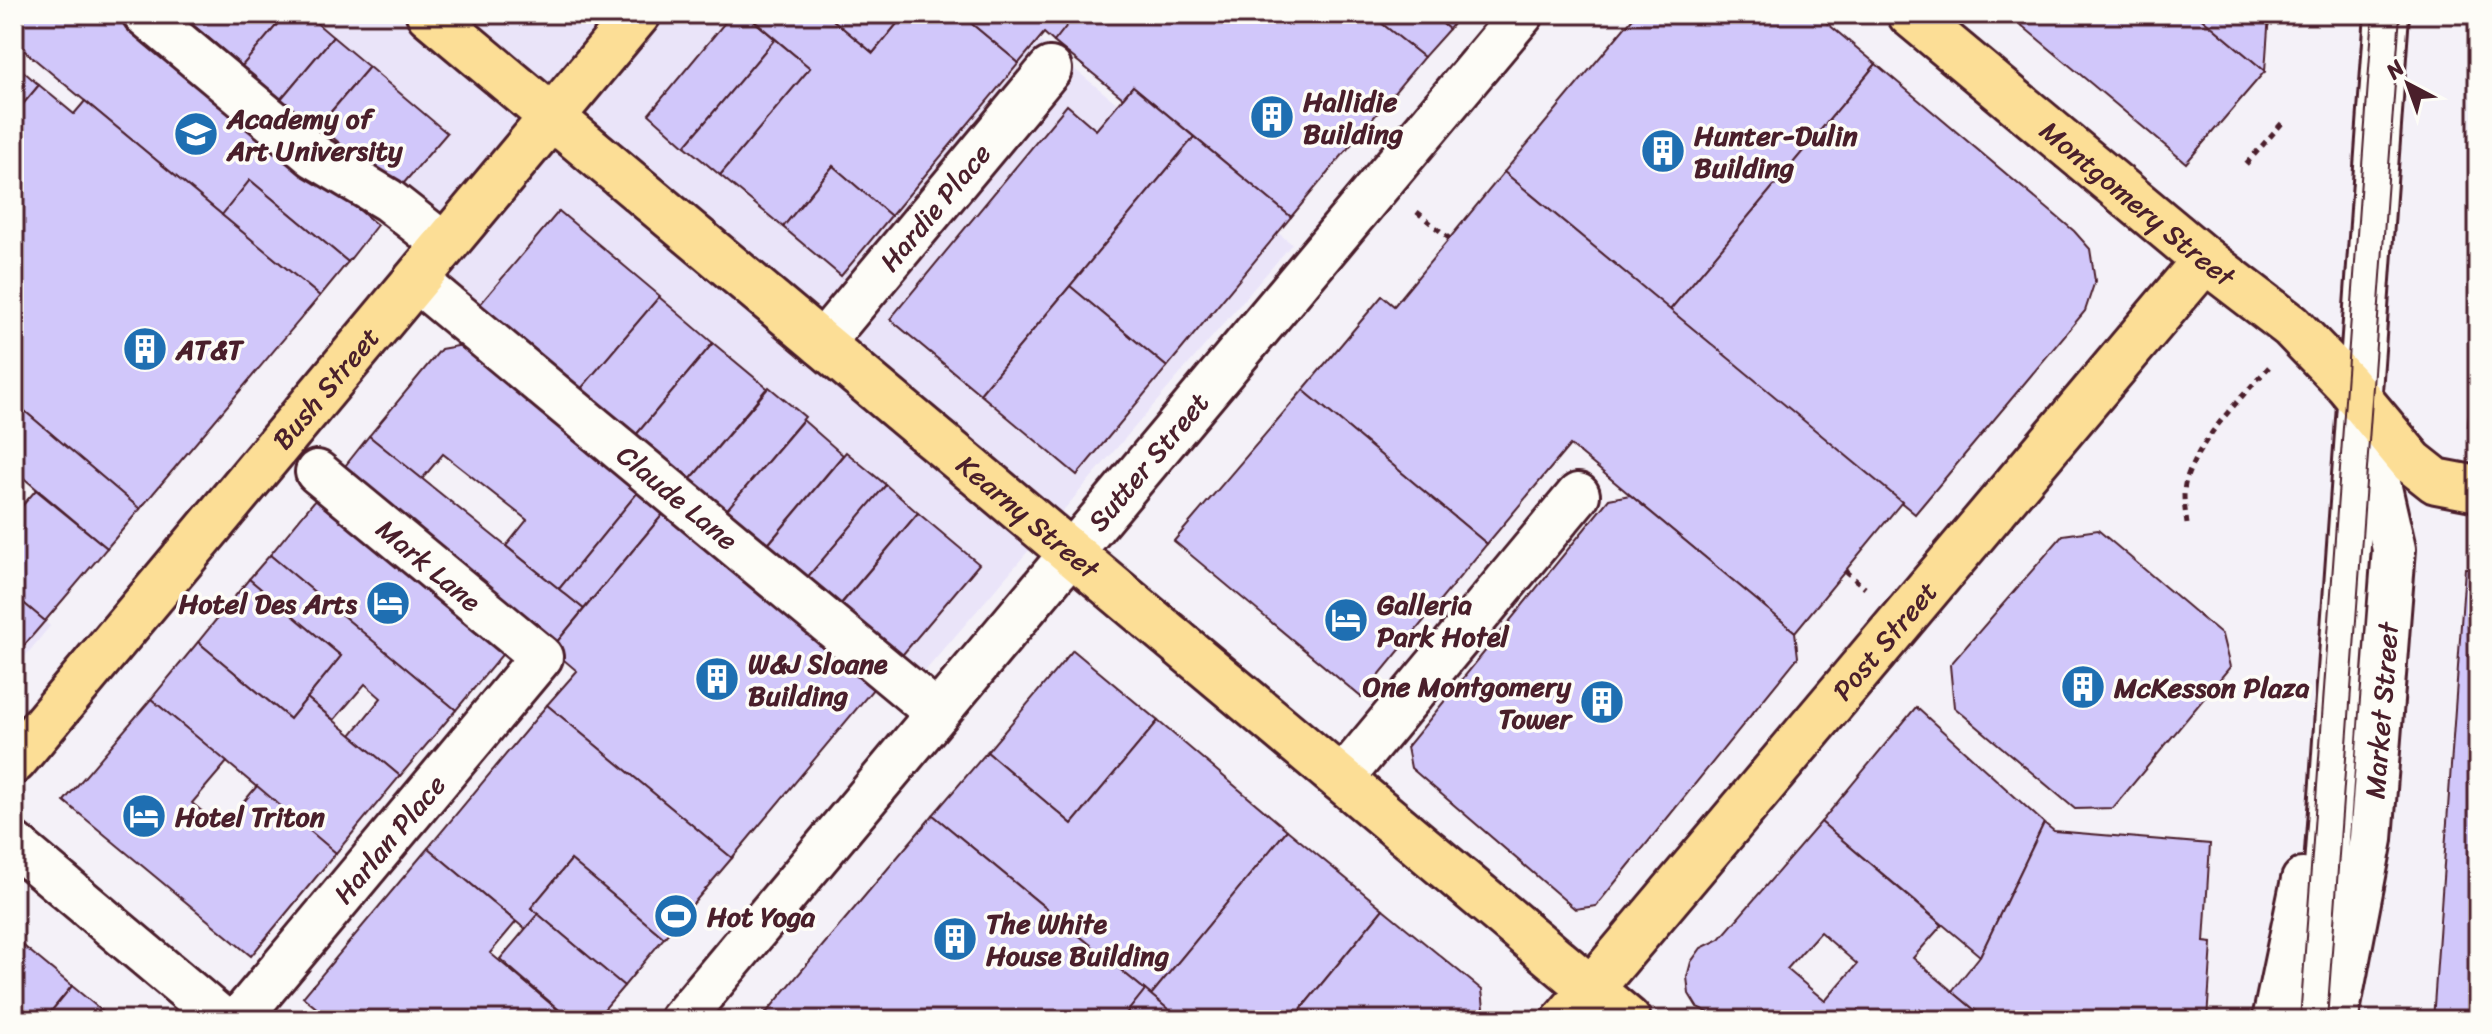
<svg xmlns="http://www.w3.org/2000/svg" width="2492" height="1034" viewBox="0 0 2492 1034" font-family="Sriracha,sans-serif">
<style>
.built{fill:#eae4f9}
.building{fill:#d1c7fa;stroke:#4a1f2b;stroke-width:2;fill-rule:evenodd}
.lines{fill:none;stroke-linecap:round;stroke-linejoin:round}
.minor-casing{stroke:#4a1f2b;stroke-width:48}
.major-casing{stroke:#4a1f2b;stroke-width:50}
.path{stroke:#4a1f2b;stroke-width:5;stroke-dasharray:6 6;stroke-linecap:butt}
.minor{stroke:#fdfcf7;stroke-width:42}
.major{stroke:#fcde96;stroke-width:44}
.tram{stroke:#4a1f2b;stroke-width:2}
.labels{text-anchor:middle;stroke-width:7;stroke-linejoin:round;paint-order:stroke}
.poi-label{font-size:28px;font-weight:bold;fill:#4a1f2b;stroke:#fdfcf7;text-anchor:start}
.street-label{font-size:28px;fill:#4a1f2b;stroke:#fdfcf7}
</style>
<rect width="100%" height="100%" fill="#f4f1f8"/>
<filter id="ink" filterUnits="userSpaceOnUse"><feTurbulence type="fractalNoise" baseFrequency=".0125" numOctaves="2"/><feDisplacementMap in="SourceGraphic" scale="16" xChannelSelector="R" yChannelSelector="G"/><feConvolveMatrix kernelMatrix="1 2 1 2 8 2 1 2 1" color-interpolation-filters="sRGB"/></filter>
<g filter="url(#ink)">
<g class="built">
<polygon points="174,14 1006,14 1292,244 920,677 450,282 452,279"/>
<polygon points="14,596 50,626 14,670"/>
</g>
<g class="building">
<polygon points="14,14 127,14 377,225 348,262 250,180 222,215 14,42"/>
<polygon points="192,14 286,14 242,66 187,20"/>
<polygon points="286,14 306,14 333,37 270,112 231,79"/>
<polygon points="732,14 746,14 775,39 685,146 649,114"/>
<polygon points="746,14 826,14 873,53 905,14 960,14 1019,63 891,216 833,166 783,227 720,175 810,68"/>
<polygon points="826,14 905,14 873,53"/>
<polygon points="960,14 1076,14 1054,42 1044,33 1019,63"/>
<polygon points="1076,14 1370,14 1424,57 1291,217 1133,86 1123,98 1054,42"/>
<polygon points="1370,14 1431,14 1449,29 1424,57"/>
<polygon points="1431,14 1461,14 1449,29"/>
<polygon points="1636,14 1816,14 1876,64 1670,310 1504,172"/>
<polygon points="2008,14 2197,14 2265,71 2186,163"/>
<polygon points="2197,14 2269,14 2265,71"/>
<polygon points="333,37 369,67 305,142 270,112"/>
<polygon points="775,39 810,68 720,175 685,146"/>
<polygon points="14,63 39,85 14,115"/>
<polygon points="1876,64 2074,231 2090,249 2095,281 2085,311 1915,514 1670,310"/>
<polygon points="369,67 447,133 397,191 319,126"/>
<polygon points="39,85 74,114 85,101 320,296 140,509 14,402 14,115"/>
<polygon points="1133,86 1194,137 980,394 890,319 1067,105 1096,130"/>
<polygon points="1194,137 1291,217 1167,367 1070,286"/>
<polygon points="833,166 891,216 841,276 783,227"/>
<polygon points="1504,172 1902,502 1795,632 1570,445 1487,544 1303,390 1382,296 1394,306"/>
<polygon points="250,180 348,262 320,296 222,215"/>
<polygon points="559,211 660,296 578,393 477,308"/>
<polygon points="1070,286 1167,367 1077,475 980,394"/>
<polygon points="659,297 713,343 635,436 580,390"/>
<polygon points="2477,316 2478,317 2478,426 2468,426"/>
<polygon points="713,343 767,388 690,480 636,435"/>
<polygon points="463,345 638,492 559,589 506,546 527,520 443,454 422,479 369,436 441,349"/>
<polygon points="769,387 805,417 726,511 690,480"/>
<polygon points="1303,390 1487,544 1361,697 1174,541"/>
<polygon points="14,402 140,509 107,548 14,470"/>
<polygon points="803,420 843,455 765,548 724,513"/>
<polygon points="369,436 584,609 552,648 338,475"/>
<polygon points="846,452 886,485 806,579 767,546"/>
<polygon points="886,485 918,513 839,606 806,579"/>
<polygon points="36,490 107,548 45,621 14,595 14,499 22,506"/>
<polygon points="638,492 664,513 584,609 559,589"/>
<polygon points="320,494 506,650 456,710 270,555"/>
<polygon points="1630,495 1795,632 1798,657 1596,906 1575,909 1411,768 1407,747 1609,499"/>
<polygon points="664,513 874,688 732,858 547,705 577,671 551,649"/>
<polygon points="918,513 979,564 898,660 837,609"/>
<polygon points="2098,530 2222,635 2230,667 2113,808 2075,809 1954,707 1950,665 2063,535"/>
<polygon points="270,555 456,710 400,776 351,735 381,698 365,684 334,720 307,698 341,656 249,579"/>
<polygon points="2465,568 2478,568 2478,1020 2433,1020"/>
<polygon points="249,579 341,656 290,719 198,642"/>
<polygon points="14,595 45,621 14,657"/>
<polygon points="198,642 290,719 307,698 400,776 336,853 151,699"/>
<polygon points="1073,650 1158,721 1072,824 987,752"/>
<polygon points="151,699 227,762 192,803 222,828 257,786 336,853 251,956 64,801"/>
<polygon points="547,705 732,858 664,938 571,860 531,908 538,914 525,929 428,848"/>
<polygon points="1916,707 2044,823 1980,956 1821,822"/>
<polygon points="1158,721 1287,830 1151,995 933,815 987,752 1072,824"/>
<polygon points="933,815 1145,990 1121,1020 760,1020"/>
<path d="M1821 822 1942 925 1913 958 1977 1012 1970 1020H1724L1697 1007 1689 994 1687 977 1691 962 1701 948 1720 939ZM1820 932 1857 964 1825 1001 1787 969Z"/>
<polygon points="2044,823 2054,831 2210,844 2204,942 2212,943 2207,1020 1987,1020 1952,991 1980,956"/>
<polygon points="1287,830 1383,909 1292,1020 1181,1020 1151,995"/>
<polygon points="428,848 516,922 490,953 570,1020 331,1020 303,997"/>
<polygon points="571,860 664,938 624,986 531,908"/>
<polygon points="1383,909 1482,990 1484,1008 1474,1020 1292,1020"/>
<polygon points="538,914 624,986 595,1020 571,1020 500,959"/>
<polygon points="14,938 72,986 44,1020 14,1020"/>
<polygon points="72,986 113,1020 44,1020"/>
<polygon points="1145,990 1181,1020 1121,1020"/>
<polygon points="1977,1012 1987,1020 1970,1020"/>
</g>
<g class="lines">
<g class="minor-casing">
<g id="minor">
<polyline points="144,14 314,156 388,200 444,244"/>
<path id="s1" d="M416 280 937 713"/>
<path id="s2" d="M821 344 1050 69"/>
<polyline points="1341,780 1578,495"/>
<polyline points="14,844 223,1020"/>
<path id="s3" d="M2338 1011 2371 839 2394 549 2370 444"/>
<path id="s4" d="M238 1020 541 657 317 472"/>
<path id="s5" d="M681 1020 1522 14"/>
<polyline points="2274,1020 2303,880"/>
<polyline points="2315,1020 2387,14"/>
</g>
</g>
<g class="major-casing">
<g id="major">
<path id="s6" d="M429 14 1628 1020"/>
<path id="s7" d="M1910 14 2205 260 2291 326 2347 384 2412 462 2436 481 2478 489"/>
<path id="s8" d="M14 761 638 14"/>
<path id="s9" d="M1565 1020 2205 260"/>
</g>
</g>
<g class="path">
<polyline points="2246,164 2283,122"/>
<polyline points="1417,212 1450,239"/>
<path d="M2187 524C2185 509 2182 494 2186 480 2200 438 2240 399 2269 367"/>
<polyline points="1845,571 1865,588"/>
</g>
<use href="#minor" class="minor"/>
<use href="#major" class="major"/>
<g class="tram">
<polyline points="2300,1020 2373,14"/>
<polyline points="2327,1020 2400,14"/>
</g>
</g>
</g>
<defs>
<g id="building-disc" transform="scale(2.3)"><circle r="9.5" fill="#1f6fb2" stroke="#fdfcf7"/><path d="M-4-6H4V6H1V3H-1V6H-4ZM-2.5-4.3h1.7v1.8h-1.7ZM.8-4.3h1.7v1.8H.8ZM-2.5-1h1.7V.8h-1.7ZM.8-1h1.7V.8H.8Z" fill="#fff"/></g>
<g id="university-disc" transform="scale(2.3)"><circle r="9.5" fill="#1f6fb2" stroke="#fdfcf7"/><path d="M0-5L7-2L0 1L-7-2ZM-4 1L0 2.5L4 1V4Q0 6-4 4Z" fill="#fff"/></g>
<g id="hotel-disc" transform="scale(2.3)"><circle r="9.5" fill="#1f6fb2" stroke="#fdfcf7"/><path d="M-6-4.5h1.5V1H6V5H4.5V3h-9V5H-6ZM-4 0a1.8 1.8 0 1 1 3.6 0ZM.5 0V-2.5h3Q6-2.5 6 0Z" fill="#fff"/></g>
<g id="stadium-disc" transform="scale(2.3)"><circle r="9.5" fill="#1f6fb2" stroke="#fdfcf7"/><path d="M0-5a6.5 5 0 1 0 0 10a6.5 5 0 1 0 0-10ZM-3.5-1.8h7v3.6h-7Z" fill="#fff"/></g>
</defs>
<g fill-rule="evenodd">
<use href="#building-disc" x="1272" y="117"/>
<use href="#university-disc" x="196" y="134"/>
<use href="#building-disc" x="1663" y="151"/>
<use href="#building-disc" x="145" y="349"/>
<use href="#hotel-disc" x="388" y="603"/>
<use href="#hotel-disc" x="1346" y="620"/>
<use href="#building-disc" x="717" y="679"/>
<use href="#building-disc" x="2083" y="687"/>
<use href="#building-disc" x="1602" y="702"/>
<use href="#hotel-disc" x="144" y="816"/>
<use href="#stadium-disc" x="676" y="916"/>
<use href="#building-disc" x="955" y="939"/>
</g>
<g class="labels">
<g class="poi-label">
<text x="1303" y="111">Hallidie<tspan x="1303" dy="32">Building</tspan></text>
<text x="227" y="128">Academy of<tspan x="227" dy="32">Art University</tspan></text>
<text x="1694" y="145">Hunter-Dulin<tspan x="1694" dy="32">Building</tspan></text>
<text x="176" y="359">AT&amp;T</text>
<text x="357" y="613" text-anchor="end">Hotel Des Arts</text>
<text x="1377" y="614">Galleria<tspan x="1377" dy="32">Park Hotel</tspan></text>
<text x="748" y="673">W&amp;J Sloane<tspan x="748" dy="32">Building</tspan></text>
<text x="1571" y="696" text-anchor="end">One Montgomery<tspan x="1571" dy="32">Tower</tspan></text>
<text x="2114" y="697">McKesson Plaza</text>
<text x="175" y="826">Hotel Triton</text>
<text x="707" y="926">Hot Yoga</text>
<text x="986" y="933">The White<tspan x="986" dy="32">House Building</tspan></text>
</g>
<g class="street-label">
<text dy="10" stroke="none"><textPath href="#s7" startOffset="296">Montgomery Street</textPath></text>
<text dy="10" stroke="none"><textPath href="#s2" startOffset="178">Hardie Place</textPath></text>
<text dy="10" stroke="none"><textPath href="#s8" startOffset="486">Bush Street</textPath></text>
<text dy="10" stroke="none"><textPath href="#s5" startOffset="728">Sutter Street</textPath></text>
<text dy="10" stroke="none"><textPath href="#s1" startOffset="340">Claude Lane</textPath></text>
<text dy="10" stroke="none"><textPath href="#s6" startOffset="782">Kearny Street</textPath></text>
<text transform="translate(429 565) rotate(40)" y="10">Mark Lane</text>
<text dy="10" stroke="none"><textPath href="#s9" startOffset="496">Post Street</textPath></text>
<text dy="10" stroke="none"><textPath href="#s3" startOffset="304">Market Street</textPath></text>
<text dy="10" stroke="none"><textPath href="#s4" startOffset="236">Harlan Place</textPath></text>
</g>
</g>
<rect width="2492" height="1034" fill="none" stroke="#fdfcf7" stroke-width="48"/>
<rect x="24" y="24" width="2444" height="986" fill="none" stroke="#4a1f2b" stroke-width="3" filter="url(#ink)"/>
<g transform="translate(2408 84) rotate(319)" stroke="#fdfcf7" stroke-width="6" paint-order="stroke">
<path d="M0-6L14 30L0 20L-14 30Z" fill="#4a1f2b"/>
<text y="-12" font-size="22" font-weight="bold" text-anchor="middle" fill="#4a1f2b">N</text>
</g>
</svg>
